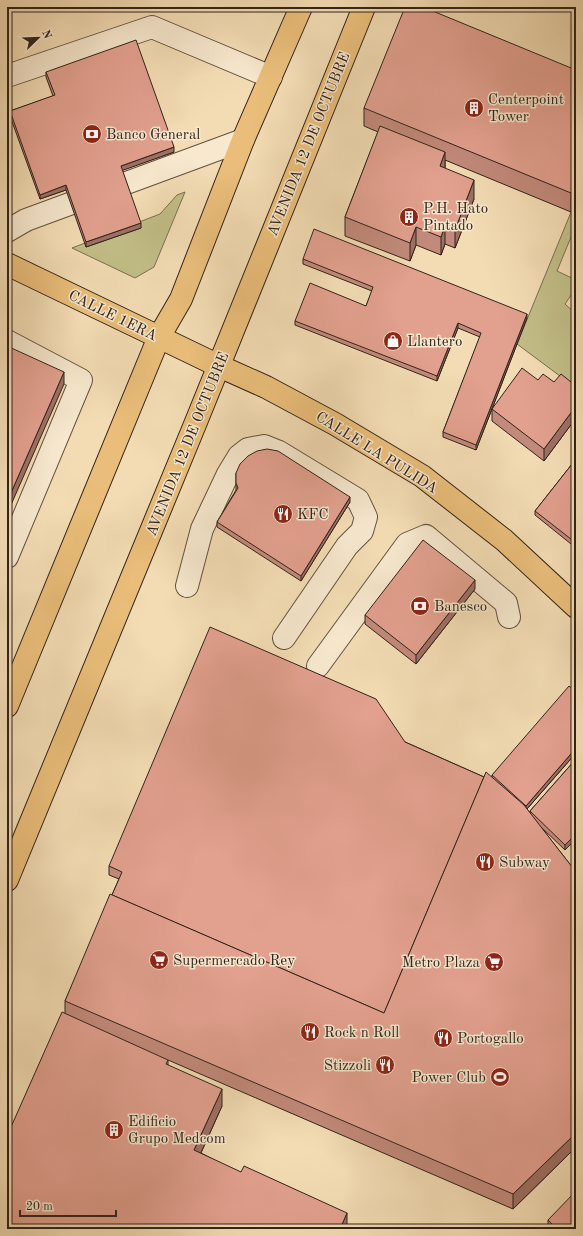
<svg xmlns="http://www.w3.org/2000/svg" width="583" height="1236" viewBox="0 0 583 1236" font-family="'Old Standard TT',serif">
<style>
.green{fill:#c2be88;stroke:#7a7051}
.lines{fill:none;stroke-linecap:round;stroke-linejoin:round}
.minor-casing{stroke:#625140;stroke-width:24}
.major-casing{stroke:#31231a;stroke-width:24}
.minor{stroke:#f7e8ce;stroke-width:22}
.major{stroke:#eabe7a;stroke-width:22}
.wall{fill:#c28a7b;stroke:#31231a}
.shaded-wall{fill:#9e7064;stroke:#31231a}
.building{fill:#e2a08f;stroke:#31231a}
.labels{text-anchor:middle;stroke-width:3;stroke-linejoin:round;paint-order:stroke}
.poi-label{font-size:15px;fill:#31231a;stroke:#f7e8ce;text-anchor:start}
.street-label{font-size:15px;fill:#31231a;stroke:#f7e8ce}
</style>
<rect width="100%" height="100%" fill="#f3dcb4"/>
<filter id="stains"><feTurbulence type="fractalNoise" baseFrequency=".005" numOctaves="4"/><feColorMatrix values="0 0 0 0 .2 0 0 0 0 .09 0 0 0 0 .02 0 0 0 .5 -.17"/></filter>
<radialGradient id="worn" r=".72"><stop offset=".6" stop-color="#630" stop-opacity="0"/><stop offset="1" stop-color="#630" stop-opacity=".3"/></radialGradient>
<g class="green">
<polygon points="185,192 154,267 135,278 72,248 160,214 177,195"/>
<polygon points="576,200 576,225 557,271 576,280 576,288 565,304 576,314 576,388 517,344"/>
</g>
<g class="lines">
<g class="minor-casing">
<g id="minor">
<polyline points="7,76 152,27 271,77"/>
<polyline points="7,231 26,220 243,140"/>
<polyline points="7,341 81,380 7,557"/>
<polyline points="187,586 202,529 228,474 239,456 248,449 264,446 279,452 358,500 366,517 362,531 347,546 284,638"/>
<polyline points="318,666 407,544 426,536 506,603 509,617"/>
</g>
</g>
<g class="major-casing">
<g id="major">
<polyline points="7,264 219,366 266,387 335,424 422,476 504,540 576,607"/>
<polyline points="7,706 159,337 181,299 243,140 301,7"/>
<polyline points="7,880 196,422 364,7"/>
</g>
</g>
<use href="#minor" class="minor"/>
<use href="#major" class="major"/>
</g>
<g class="wall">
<polygon points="576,70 576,200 571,212 445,160 445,169 474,199 455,248 445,244 441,255 416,245 410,261 345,236 345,217 378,132 364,126 364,108"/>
<polygon points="46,72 174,152 122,170 141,228 86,247 66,190 40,199 10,116 10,111 53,96 46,77"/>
<polygon points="303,259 527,318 492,409 538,380 576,386 576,418 544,461 492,421 492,409 476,450 443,437 443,432 480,337 458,328 437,381 295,325 295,321 366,306 372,291 303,264"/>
<polygon points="576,459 576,548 535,515 535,511"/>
<polygon points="236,473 350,502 301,581 217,527 217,522 236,490"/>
<polygon points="475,589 416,664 365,624 365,615"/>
<polygon points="576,692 576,753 527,809 530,813 530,811 576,759 565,850 541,827 576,872 576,1147 513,1209 168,1060 168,1065 222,1106 201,1153 347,1229 7,1229 65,1013 65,1001 119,879 109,875 109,866 405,742 484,777 492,777 492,775"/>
<polygon points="576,1174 576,1184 573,1182 573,1177"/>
<polygon points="548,1220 576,1229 552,1229 548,1224"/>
</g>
<g class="shaded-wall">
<polygon points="174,147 174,152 121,171 121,166"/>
<polygon points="445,152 445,170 440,166"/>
<polygon points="474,180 474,199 455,248 455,230"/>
<polygon points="576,182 576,200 571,212 571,193"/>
<polygon points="66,185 66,190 40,199 40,195"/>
<polygon points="141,223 141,228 86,247 86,242"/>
<polygon points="445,226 445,244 441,255 441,237"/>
<polygon points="416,227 416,245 410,261 410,243"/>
<polygon points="527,314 527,318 476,450 476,445"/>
<polygon points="458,323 458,328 437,381 437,376"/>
<polygon points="64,372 64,384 7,514 7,502"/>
<polygon points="576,406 576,418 544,461 544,449"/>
<polygon points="350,497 350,502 301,581 301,576"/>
<polygon points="475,580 475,589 416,664 416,655"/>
<polygon points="8,595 8,608 7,611 7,598"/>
<polygon points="576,748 576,753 526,810 526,806"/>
<polygon points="576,834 576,839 565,850 565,845"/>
<polygon points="222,1089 222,1106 194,1168 194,1150"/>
<polygon points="576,1133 576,1147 513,1209 513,1194"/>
<polygon points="347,1213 347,1229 340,1229"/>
</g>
<g class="building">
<polygon points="405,7 423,7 576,70 576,182 571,193 364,108"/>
<polygon points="136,40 174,147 121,166 141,223 86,242 66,185 40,195 10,111 55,95 46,72"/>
<polygon points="380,126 445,152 440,166 474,180 455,230 445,226 441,237 416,227 410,243 345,217"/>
<polygon points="314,229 527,314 476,445 443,432 481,333 458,323 437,376 295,321 310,283 366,306 373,287 303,259"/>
<polygon points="7,346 64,372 7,502"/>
<polygon points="522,368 538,380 543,374 554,382 561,374 576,386 576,406 544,449 492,409"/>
<polygon points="267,449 278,451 350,497 301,576 217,522 238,488 236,483 236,473 240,464 248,456 257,451"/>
<polygon points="576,459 576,543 535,511"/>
<polygon points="423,540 475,580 416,655 365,615"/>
<polygon points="210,627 376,699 405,742 484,777 384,1013 112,895 122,872 109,866"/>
<polygon points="569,686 576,692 576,748 526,806 492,775"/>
<polygon points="576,759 576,834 565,845 530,811"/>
<polygon points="486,772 524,805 576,872 576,1133 513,1194 65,1001 110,894 384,1013"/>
<polygon points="62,1012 168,1060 166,1064 222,1089 194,1150 241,1172 244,1166 347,1213 340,1229 7,1229 7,1136"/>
<polygon points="576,1174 576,1179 573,1177"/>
<polygon points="576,1191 576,1229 557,1229 548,1220"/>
<polygon points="544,1224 549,1229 539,1229"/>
</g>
<defs>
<g id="building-disc" transform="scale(1)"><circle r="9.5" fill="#8f2418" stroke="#f7e8ce"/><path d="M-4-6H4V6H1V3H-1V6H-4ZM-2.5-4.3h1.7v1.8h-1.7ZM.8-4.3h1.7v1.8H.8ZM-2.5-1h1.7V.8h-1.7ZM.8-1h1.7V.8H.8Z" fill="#fff"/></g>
<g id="bank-disc" transform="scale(1)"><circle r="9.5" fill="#8f2418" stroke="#f7e8ce"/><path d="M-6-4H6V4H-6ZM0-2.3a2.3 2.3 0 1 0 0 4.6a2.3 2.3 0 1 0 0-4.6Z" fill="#fff"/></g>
<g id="shop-disc" transform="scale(1)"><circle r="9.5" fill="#8f2418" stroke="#f7e8ce"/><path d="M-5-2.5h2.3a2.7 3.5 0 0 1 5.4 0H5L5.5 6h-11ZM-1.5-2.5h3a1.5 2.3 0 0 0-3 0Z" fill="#fff"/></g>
<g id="restaurant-disc" transform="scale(1)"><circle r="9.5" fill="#8f2418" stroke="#f7e8ce"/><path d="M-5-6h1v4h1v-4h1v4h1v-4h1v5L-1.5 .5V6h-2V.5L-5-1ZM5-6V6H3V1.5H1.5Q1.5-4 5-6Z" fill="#fff"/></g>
<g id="supermarket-disc" transform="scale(1)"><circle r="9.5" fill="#8f2418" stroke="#f7e8ce"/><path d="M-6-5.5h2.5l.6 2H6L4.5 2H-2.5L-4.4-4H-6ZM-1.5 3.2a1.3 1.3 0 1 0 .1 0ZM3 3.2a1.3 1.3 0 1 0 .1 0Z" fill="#fff"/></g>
<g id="stadium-disc" transform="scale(1)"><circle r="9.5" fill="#8f2418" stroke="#f7e8ce"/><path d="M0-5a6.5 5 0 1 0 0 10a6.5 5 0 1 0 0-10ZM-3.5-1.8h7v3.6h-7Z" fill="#fff"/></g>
</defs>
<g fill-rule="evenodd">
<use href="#building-disc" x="474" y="108"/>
<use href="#bank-disc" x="92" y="134"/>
<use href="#building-disc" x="409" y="217"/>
<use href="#shop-disc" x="393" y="341"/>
<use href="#restaurant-disc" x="283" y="514"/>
<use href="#bank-disc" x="420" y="606"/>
<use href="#restaurant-disc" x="485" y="862"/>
<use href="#supermarket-disc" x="159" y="960"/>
<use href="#supermarket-disc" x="494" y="962"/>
<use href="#restaurant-disc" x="310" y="1032"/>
<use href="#restaurant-disc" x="443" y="1038"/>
<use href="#restaurant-disc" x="385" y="1065"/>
<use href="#stadium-disc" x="500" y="1077"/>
<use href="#building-disc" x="114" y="1130"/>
</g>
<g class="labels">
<g class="poi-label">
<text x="488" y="104">Centerpoint<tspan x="488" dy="17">Tower</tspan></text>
<text x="106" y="139">Banco General</text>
<text x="423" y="213">P.H. Hato<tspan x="423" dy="17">Pintado</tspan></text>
<text x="407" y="346">Llantero</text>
<text x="297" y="519">KFC</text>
<text x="434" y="611">Banesco</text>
<text x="499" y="867">Subway</text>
<text x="173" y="965">Supermercado Rey</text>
<text x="480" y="967" text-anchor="end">Metro Plaza</text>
<text x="324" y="1037">Rock n Roll</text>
<text x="457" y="1043">Portogallo</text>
<text x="371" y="1070" text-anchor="end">Stizzoli</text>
<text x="486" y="1082" text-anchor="end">Power Club</text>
<text x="128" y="1126">Edificio<tspan x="128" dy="17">Grupo Medcom</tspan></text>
</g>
<g class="street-label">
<text transform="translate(308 144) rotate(-68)" y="5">AVENIDA 12 DE OCTUBRE</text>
<text transform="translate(113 315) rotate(26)" y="5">CALLE 1ERA</text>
<text transform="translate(187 444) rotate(-68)" y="5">AVENIDA 12 DE OCTUBRE</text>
<text transform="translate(377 452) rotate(32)" y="5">CALLE LA PULIDA</text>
</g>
</g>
<rect width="583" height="1236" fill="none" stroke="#f3dcb4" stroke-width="24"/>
<rect x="8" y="8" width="567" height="1220" fill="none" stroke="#31231a" stroke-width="2"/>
<rect x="12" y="12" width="559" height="1212" fill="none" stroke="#31231a"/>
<g transform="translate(38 38) rotate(67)" stroke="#f7e8ce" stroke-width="3" paint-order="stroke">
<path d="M0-3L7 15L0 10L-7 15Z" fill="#31231a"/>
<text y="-6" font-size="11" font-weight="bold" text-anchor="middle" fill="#31231a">N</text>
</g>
<path d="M20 1210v6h96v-6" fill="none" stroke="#31231a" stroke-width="2"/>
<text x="26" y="1210" font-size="12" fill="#31231a" stroke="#f7e8ce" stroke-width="3" paint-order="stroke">20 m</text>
<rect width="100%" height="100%" filter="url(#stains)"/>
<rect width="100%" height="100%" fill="url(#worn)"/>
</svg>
